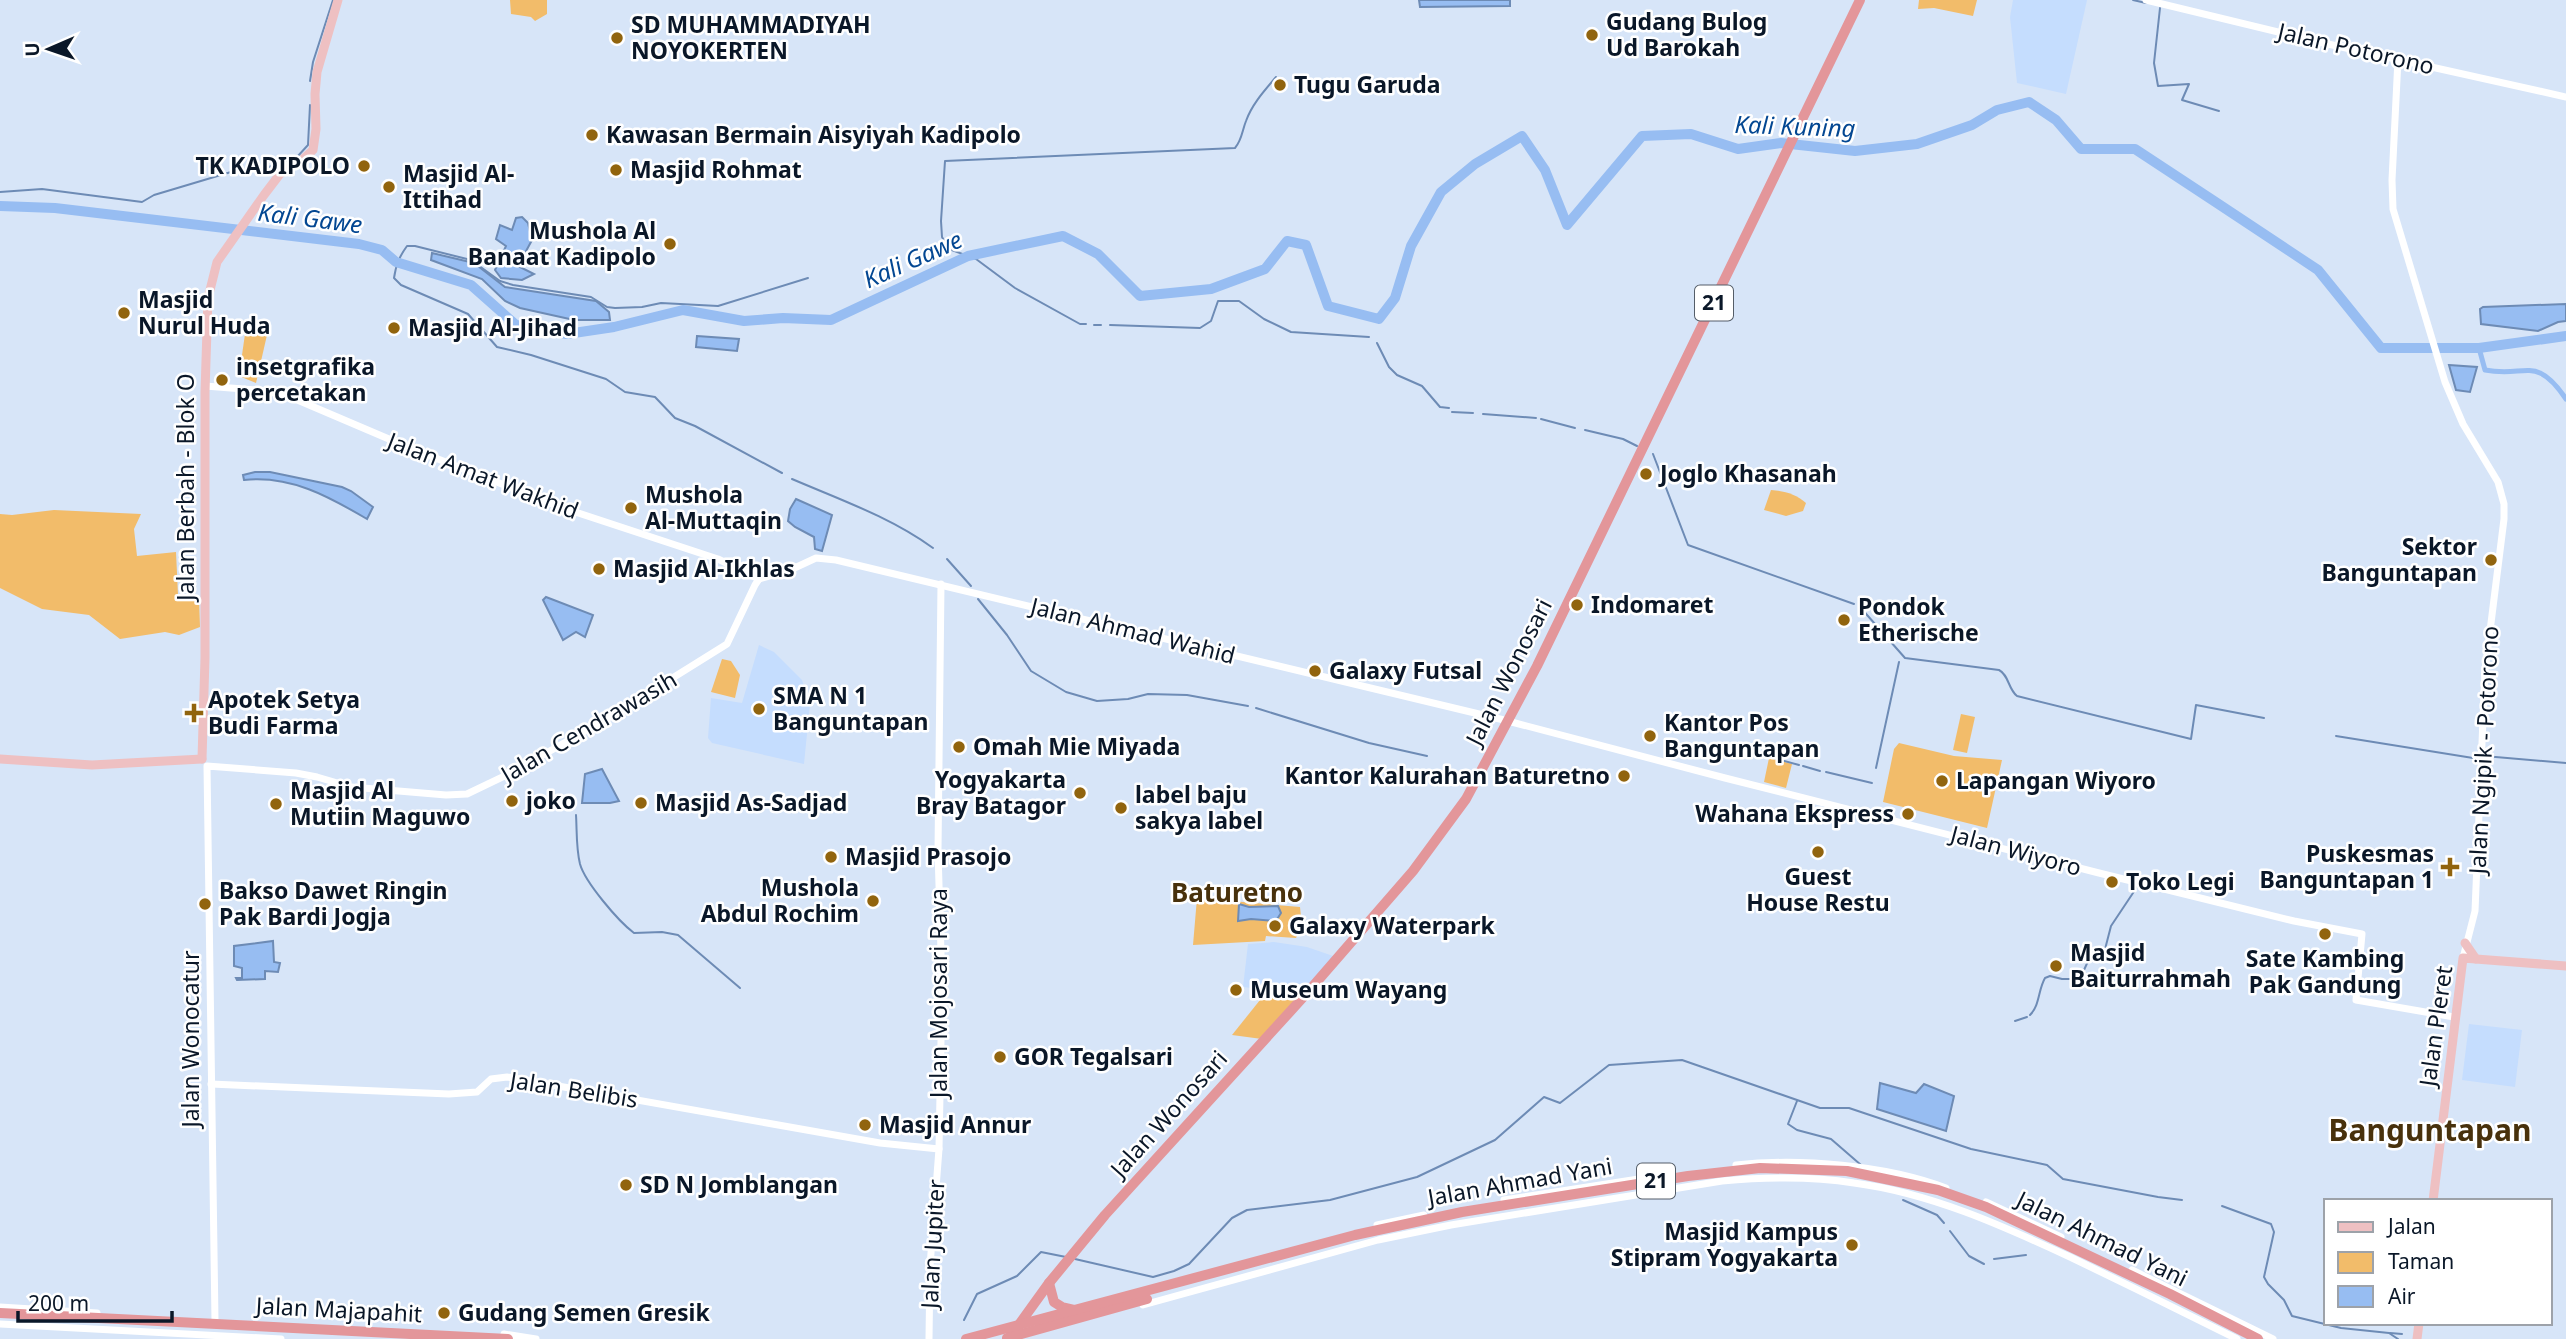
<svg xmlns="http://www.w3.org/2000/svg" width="2566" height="1339" viewBox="0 0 2566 1339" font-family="'Noto Sans',sans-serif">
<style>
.built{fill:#c5ddfe}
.green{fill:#f2bc6a}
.water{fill:#97bdf2;stroke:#6d8bb5;stroke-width:2}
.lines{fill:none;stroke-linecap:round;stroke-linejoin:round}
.stream{stroke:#6d8bb5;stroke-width:2}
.canal{stroke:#97bdf2;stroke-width:5}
.river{stroke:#97bdf2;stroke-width:10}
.minor{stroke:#fff;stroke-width:7}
.major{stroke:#eec0c2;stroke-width:9}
.highway{stroke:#e3969a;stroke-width:10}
.poi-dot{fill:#91640e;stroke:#fff;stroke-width:2.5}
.labels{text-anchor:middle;stroke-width:5;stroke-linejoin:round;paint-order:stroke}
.shield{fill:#fff;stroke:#545d68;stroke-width:2}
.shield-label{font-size:21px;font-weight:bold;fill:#0a1728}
.poi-label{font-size:23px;font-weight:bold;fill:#0a1728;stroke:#fff;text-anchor:start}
.street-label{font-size:23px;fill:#0a1728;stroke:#fff}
.water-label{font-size:24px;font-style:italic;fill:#034792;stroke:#fff}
.quarter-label{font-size:26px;font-weight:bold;fill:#48310c;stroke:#fff}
.district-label{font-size:30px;font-weight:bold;fill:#48310c;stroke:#fff}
</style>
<rect width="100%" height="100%" fill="#d7e5f8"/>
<g class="built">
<polygon points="2013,0 2087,0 2066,94 2017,83 2010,17"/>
<polygon points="759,645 774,652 802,680 810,704 804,764 712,743 708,738 711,698 742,703"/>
<polygon points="1274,942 1307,947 1336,957 1305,994 1243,987 1248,944"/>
<polygon points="2469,1024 2522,1030 2515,1087 2462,1080"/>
</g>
<g class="green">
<polygon points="510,0 547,0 547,14 535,21 531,17 511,14"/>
<polygon points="1919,0 1977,0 1973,16 1934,8 1918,9"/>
<polygon points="245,334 267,335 256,383 239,376"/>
<path d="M1771 490C1784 491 1796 494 1806 503L1803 511 1786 516 1764 510Z"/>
<polygon points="54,510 141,514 134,529 137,556 176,552 178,595 199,598 200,627 179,635 165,632 120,639 89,615 42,609 0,588 0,514 12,515"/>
<polygon points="722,659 731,661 740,675 735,698 711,692"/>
<polygon points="1961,714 1975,717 1967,753 1953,750"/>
<polygon points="1899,743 1954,756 2002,760 1987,828 1883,802 1894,749"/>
<polygon points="1769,758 1792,764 1786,788 1764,782"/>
<polygon points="1197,898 1300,907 1302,926 1296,938 1266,936 1265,941 1193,945"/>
<polygon points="1268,990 1305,995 1262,1039 1232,1035"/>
</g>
<g class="water">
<polygon points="1419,0 1510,0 1510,6 1420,7"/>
<polygon points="522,217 528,223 532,240 518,266 534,274 522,280 501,278 495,270 506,246 496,239 500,225 512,230 516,218"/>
<polygon points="432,253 474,263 505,287 596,301 609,312 610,320 574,320 520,308 505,301 482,279 431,260"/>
<polygon points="2566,304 2566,321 2558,322 2538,331 2481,324 2480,309 2483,307"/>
<polygon points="697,336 739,339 737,351 696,347"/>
<polygon points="2449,365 2477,367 2470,392 2456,390"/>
<path d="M255 472H270L342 487 351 491 373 507 367 519C328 496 290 475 244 480L243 475Z"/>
<polygon points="796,499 832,515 822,551 815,549 814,537 795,527 788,521 790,509"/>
<polygon points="546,597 593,615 585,637 576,632 563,640 543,600"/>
<polygon points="602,769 619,801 610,803 582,803 585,774"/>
<polygon points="1239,904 1249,907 1278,906 1281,913 1276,921 1251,919 1238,921"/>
<polygon points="273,941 274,962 280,963 278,972 265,971 265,979 237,980 236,978 242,978 242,968 234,966 234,946"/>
<polygon points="1880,1083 1916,1093 1924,1084 1954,1096 1946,1131 1877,1109"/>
</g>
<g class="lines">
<g class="stream">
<polyline points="2133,0 2146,3"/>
<polyline points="2160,8 2154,63 2158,86 2189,84 2182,100 2219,111"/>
<polyline points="310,81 313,62 333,0"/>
<polyline points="0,192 42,189 142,202 154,195 241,169 266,168 297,157 308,145 310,105"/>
<path d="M1086 324H1080L1015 288 976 259 949 249 942 237 941 221 945 161 1235 148C1242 140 1242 131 1246 121 1252 104 1265 90 1276 77"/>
<polyline points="1094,325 1101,325"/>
<polyline points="1110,325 1200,328 1211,321 1218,301 1239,301 1264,319 1291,332 1369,337"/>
<polyline points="1377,343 1389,367 1397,375 1422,386 1440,407 1449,408"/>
<polyline points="1452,412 1473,413"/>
<polyline points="1483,414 1536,418"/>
<polyline points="1541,419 1575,428"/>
<polyline points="1585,430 1623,439 1637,446"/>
<polyline points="1653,454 1688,545 1854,604"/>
<path d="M782 473 695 426 675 418 655 397 625 392 606 379 531 355 497 347 468 314 401 285 394 278C396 265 399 257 407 246H415L471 260 500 281 513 285 591 297 607 307 615 308 642 307 661 303 718 306 808 278"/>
<path d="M792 479C841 500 890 517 933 548"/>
<polyline points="947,559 971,586"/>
<polyline points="978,599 1007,635 1031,671 1066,692 1097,701 1128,699 1148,694 1187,695 1248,706"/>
<path d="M1860 607 1905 658 1999 670C2009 675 2008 689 2017 696L2191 739 2196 705 2264 718"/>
<polyline points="1256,708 1369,743 1427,756"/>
<polyline points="2336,736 2473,758"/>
<polyline points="1727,745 1799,765"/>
<polyline points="2484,756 2566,763"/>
<polyline points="1803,766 1820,771"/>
<polyline points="1876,768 1899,662"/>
<polyline points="1826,772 1872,783"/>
<path d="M576 815C577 831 576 848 580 864 585 882 618 921 634 933L662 932 678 935 740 988"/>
<path d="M2030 1015C2040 1005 2038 990 2045 978L2050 976 2062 979H2075L2084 970 2089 959 2103 957 2111 926 2137 887"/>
<polyline points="2015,1021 2027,1017"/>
<polyline points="1797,1101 1788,1124 1797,1130 1831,1139 1861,1165"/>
<polyline points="1903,1200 1937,1215 1944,1223"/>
<polyline points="2222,1206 2271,1224 2274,1232 2264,1277 2268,1284 2284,1300 2292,1316 2341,1328 2389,1333 2398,1339"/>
<polyline points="1950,1231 1969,1256 1984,1264"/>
<polyline points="1075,1259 1153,1277 1174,1271 1189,1264 1232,1218 1247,1210 1330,1200 1417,1177 1495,1140 1544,1097 1560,1103 1609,1065 1682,1060 1820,1108 1849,1108 1971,1149 2047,1165 2063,1179 2158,1197 2182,1200"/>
<polyline points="1994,1259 2026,1255"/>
<polyline points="964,1320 977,1294 1017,1276 1041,1252 1066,1257"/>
<polyline points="2390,1333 2402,1334"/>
</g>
<path class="canal" d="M2479 348 2485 370C2526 378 2536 354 2566 399"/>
<polyline class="river" points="0,206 55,208 359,244 382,250 396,262 471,285 516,325 567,334 614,327 683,310 744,321 783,318 831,320 968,256 1063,236 1098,254 1140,296 1211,289 1265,269 1287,241 1306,245 1328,306 1379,319 1395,298 1411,246 1441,192 1475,164 1522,136 1545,170 1567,225 1642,136 1691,134 1738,149 1781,143 1855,151 1917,144 1972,125 1997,110 2029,102 2056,120 2081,149 2135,149 2217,203 2318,270 2381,348 2479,348 2566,336"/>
<g class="minor">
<polyline points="2146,0 2328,44 2566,97"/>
<polyline points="2398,59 2392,180 2393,209 2445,382 2463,424 2498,482 2504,504 2504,519 2485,671 2475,911 2463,958"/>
<polyline points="205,386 267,391 295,399 410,448 560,507 718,559 759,579"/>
<polyline points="759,579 788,571 816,558 836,560 1504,720 1725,778 2099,873 2294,921 2362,934 2356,1000 2454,1017"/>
<polyline points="211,1084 449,1094 477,1092 491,1079 507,1077 880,1143 939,1149"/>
<path d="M1736 1165C1800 1158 1885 1165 1946 1188"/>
<polyline points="1504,1200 1645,1178"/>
<polyline points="1986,1202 2061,1237"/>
<polyline points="1377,1225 1424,1215"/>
<polyline points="2132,1270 2273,1339"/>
<path d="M1143 1305 1378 1240 1451 1225 1722 1181C1767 1177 1810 1176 1854 1183 1930 1193 2001 1225 2070 1257 2126 1284 2181 1311 2237 1339"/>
<polyline points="0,1307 97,1313"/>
<polyline points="215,1321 207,766 296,773 317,777 351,787 446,795 467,794 511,773 610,717 727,644 755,585 759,579"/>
<polyline points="0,1324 281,1339"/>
<polyline points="504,1334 536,1339"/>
<polyline points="929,1339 930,1266 939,1149 942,986 938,851 941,584"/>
</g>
<g class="major">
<polyline points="0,759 92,765 202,759"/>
<polyline points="202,759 205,658 205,392 208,298 217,262 264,195 280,174 303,159 313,150 316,129 315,94 317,72 338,0"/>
<polyline points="2465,943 2476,959"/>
<polyline points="2433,1201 2463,958 2566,966"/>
<polyline points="2417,1339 2419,1323"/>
</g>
<g class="highway">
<polyline points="1049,1283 1054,1302 1062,1307 1075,1310"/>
<polyline points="0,1313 508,1339"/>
<polyline points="1010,1337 1049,1283 1105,1215 1307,993 1413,871 1466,799 1537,666 1860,0"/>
<polyline points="1007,1338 1147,1299"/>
<polyline points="966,1339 1355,1235 1462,1212 1688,1176 1760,1168 1847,1171 1938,1190 1986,1207 2170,1294 2258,1339"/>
</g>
</g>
<g class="poi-dot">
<circle cx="1592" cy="35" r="7"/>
<circle cx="617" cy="38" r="7"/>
<circle cx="1280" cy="85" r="7"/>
<circle cx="592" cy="135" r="7"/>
<circle cx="364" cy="166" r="7"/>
<circle cx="616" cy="170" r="7"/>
<circle cx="389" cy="187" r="7"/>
<circle cx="670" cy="244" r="7"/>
<circle cx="124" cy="313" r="7"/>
<circle cx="394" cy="328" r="7"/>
<circle cx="222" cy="380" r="7"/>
<circle cx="1646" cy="474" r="7"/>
<circle cx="631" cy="508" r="7"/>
<circle cx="2491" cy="560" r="7"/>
<circle cx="599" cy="569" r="7"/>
<circle cx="1577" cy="605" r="7"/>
<circle cx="1844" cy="620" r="7"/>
<circle cx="1315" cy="671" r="7"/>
<circle cx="759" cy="709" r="7"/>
<path d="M190.5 702.5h7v7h7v7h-7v7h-7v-7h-7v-7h7z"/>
<circle cx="1650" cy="736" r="7"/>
<circle cx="959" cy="747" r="7"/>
<circle cx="1624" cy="776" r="7"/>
<circle cx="1942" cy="781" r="7"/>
<circle cx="1080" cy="793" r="7"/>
<circle cx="512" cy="801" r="7"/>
<circle cx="641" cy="803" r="7"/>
<circle cx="276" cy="804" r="7"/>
<circle cx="1121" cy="808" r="7"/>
<circle cx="1908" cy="814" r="7"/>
<circle cx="1818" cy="852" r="7"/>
<circle cx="831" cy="857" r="7"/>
<path d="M2446.5 856.5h7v7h7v7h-7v7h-7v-7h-7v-7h7z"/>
<circle cx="2112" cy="882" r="7"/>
<circle cx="873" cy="901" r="7"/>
<circle cx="205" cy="904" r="7"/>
<circle cx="1275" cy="926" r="7"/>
<circle cx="2325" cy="934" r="7"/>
<circle cx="2056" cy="966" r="7"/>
<circle cx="1236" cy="990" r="7"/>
<circle cx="1000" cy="1057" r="7"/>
<circle cx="865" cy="1125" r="7"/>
<circle cx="626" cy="1185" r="7"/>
<circle cx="1852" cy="1245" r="7"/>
<circle cx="444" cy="1313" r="7"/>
</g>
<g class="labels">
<g class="shield">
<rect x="1695" y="285.5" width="38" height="35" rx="5"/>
<rect x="1637" y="1163.5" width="38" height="35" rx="5"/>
</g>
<g class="shield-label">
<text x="1714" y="310">21</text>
<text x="1656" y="1188">21</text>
</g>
<g class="poi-label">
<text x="1606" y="30">Gudang Bulog<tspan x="1606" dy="26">Ud Barokah</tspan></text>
<text x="631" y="33">SD MUHAMMADIYAH<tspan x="631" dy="26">NOYOKERTEN</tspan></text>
<text x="1294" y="93">Tugu Garuda</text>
<text x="606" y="143">Kawasan Bermain Aisyiyah Kadipolo</text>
<text x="350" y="174" text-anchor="end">TK KADIPOLO</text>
<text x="630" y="178">Masjid Rohmat</text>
<text x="403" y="182">Masjid Al-<tspan x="403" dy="26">Ittihad</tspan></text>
<text x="656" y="239" text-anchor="end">Mushola Al<tspan x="656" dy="26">Banaat Kadipolo</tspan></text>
<text x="138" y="308">Masjid<tspan x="138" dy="26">Nurul Huda</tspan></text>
<text x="408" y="336">Masjid Al-Jihad</text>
<text x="236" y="375">insetgrafika<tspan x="236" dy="26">percetakan</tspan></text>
<text x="1660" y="482">Joglo Khasanah</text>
<text x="645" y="503">Mushola<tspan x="645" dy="26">Al-Muttaqin</tspan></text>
<text x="2477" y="555" text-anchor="end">Sektor<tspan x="2477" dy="26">Banguntapan</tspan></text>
<text x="613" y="577">Masjid Al-Ikhlas</text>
<text x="1591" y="613">Indomaret</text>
<text x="1858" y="615">Pondok<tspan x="1858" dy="26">Etherische</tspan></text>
<text x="1329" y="679">Galaxy Futsal</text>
<text x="773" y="704">SMA N 1<tspan x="773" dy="26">Banguntapan</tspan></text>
<text x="208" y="708">Apotek Setya<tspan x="208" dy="26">Budi Farma</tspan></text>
<text x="1664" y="731">Kantor Pos<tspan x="1664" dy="26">Banguntapan</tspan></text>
<text x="973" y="755">Omah Mie Miyada</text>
<text x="1610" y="784" text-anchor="end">Kantor Kalurahan Baturetno</text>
<text x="1066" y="788" text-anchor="end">Yogyakarta<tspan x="1066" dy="26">Bray Batagor</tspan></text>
<text x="1956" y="789">Lapangan Wiyoro</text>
<text x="290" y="799">Masjid Al<tspan x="290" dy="26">Mutiin Maguwo</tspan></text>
<text x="1135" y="803">label baju<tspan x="1135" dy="26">sakya label</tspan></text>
<text x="526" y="809">joko</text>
<text x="655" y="811">Masjid As-Sadjad</text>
<text x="1894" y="822" text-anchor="end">Wahana Ekspress</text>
<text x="2434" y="862" text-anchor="end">Puskesmas<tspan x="2434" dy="26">Banguntapan 1</tspan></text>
<text x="845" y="865">Masjid Prasojo</text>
<text x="1818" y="885" text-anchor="middle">Guest<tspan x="1818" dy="26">House Restu</tspan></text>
<text x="2126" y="890">Toko Legi</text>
<text x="859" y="896" text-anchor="end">Mushola<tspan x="859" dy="26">Abdul Rochim</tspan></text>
<text x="219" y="899">Bakso Dawet Ringin<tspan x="219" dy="26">Pak Bardi Jogja</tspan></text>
<text x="1289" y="934">Galaxy Waterpark</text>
<text x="2070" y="961">Masjid<tspan x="2070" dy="26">Baiturrahmah</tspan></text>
<text x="2325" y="967" text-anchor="middle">Sate Kambing<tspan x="2325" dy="26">Pak Gandung</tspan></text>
<text x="1250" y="998">Museum Wayang</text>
<text x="1014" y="1065">GOR Tegalsari</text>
<text x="879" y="1133">Masjid Annur</text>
<text x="640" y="1193">SD N Jomblangan</text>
<text x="1838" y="1240" text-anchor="end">Masjid Kampus<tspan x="1838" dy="26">Stipram Yogyakarta</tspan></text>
<text x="458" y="1321">Gudang Semen Gresik</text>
</g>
<g class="street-label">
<text transform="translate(2356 49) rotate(13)" y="8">Jalan Potorono</text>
<text transform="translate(483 476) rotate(21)" y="8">Jalan Amat Wakhid</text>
<text transform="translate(186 487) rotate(-90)" y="8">Jalan Berbah - Blok O</text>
<text transform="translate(1133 631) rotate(14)" y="8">Jalan Ahmad Wahid</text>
<text transform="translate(1509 672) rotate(-63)" y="8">Jalan Wonosari</text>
<text transform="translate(589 727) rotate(-30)" y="8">Jalan Cendrawasih</text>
<text transform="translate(2484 750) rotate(-87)" y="8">Jalan Ngipik - Potorono</text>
<text transform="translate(2016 851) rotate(15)" y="8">Jalan Wiyoro</text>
<text transform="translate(939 993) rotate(-90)" y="8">Jalan Mojosari Raya</text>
<text transform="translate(2436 1026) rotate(-82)" y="8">Jalan Pleret</text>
<text transform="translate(191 1039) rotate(-90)" y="8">Jalan Wonocatur</text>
<text transform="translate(574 1090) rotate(9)" y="8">Jalan Belibis</text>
<text transform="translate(1169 1114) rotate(-48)" y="8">Jalan Wonosari</text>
<text transform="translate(1520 1182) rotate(-10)" y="8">Jalan Ahmad Yani</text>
<text transform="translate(2102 1239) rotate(26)" y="8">Jalan Ahmad Yani</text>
<text transform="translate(933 1244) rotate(-87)" y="8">Jalan Jupiter</text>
<text transform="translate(339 1310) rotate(3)" y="8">Jalan Majapahit</text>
</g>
<g class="water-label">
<text transform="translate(1795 127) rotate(2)" y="8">Kali Kuning</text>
<text transform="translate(310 219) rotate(7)" y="8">Kali Gawe</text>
<text transform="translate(913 260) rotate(-24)" y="8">Kali Gawe</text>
</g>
<g class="quarter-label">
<text x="1237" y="902">Baturetno</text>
</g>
<g class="district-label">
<text x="2430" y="1141">Banguntapan</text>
</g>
</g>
<rect x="2324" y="1199" width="228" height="126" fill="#ffffff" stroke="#9da2a9" stroke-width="2"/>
<rect x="2338" y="1222" width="35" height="10" fill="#eec0c2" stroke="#9da2a9" stroke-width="2"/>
<text x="2388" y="1234" font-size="21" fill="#0a1728">Jalan</text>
<rect x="2338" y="1252" width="35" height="21" fill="#f2bc6a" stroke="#9da2a9" stroke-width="2"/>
<text x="2388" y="1269" font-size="21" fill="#0a1728">Taman</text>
<rect x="2338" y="1286" width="35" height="21" fill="#97bdf2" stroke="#9da2a9" stroke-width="2"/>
<text x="2388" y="1304" font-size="21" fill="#0a1728">Air</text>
<g transform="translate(49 49) rotate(268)" stroke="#ffffff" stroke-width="5" paint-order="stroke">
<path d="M0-5L12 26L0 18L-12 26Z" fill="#0a1728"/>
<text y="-10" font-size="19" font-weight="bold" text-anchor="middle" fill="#0a1728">U</text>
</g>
<path d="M18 1311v10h154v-10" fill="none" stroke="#0a1728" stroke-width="3.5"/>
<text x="28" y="1311" font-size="21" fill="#0a1728" stroke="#ffffff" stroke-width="5" paint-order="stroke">200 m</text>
</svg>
